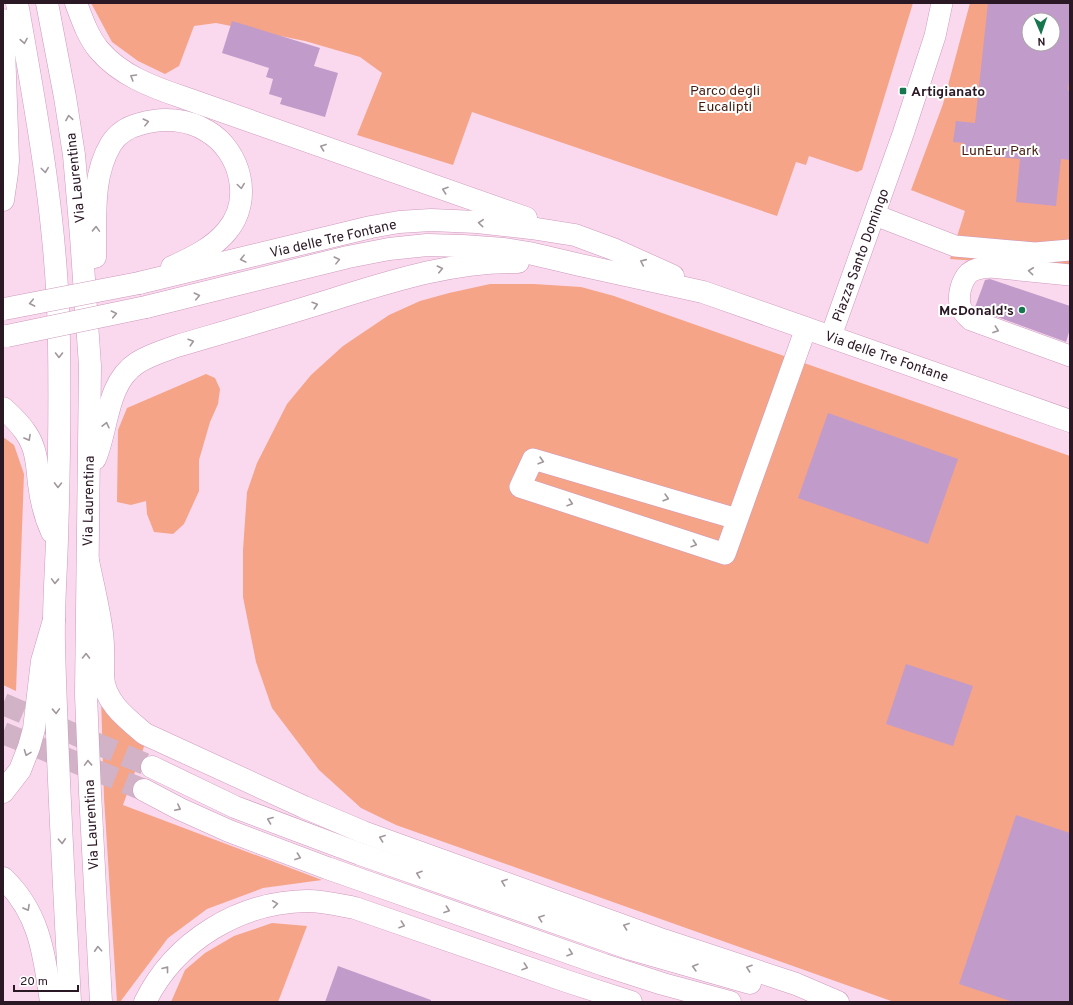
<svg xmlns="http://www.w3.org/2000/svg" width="1073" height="1005" viewBox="0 0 1073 1005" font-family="Overpass,sans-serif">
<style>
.green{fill:#f5a488;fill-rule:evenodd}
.building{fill:#c19bca;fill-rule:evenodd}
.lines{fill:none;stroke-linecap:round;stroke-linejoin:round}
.highway-tunnel{stroke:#d1b2c6;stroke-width:22;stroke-dasharray:22 11;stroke-linecap:butt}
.minor-casing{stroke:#ce9abd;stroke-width:22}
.major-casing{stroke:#ce9abd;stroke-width:23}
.highway-casing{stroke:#ce9abd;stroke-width:23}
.minor{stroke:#fff;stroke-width:21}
.major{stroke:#fff;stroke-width:22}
.highway{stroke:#fff;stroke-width:22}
.major-bridge-casing{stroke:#ce9abd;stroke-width:23;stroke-linecap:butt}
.major-bridge{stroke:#fff;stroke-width:22}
.oneway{stroke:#a0979d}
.poi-dot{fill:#16774e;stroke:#fff;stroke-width:1.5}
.labels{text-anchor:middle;stroke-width:4;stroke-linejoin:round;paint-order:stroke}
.park-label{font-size:14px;fill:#441d0f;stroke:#fff}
.poi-label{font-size:14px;font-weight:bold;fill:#2b1825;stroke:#fff;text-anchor:start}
.street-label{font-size:14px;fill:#2b1825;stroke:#fff}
</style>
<rect width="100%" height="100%" fill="#fad9ee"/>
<g class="green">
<polygon points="91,3 913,3 862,170 857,172 809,156 806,165 796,162 777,216 472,112 453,165 357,135 382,73 360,57 305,41 216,23 194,26 179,66 165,74 138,61 112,42"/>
<path d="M970 3H1070V268L950 259 965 211 911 190 943 104ZM1029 20H1053V44H1029Z"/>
<polygon points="490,284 534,284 581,287 614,296 804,363 1070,456 1070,1002 894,1002 396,825 361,808 319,770 272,708 256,662 243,597 243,550 247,492 257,463 287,404 311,375 343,346 389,315 420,301 449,293"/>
<polygon points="206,374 215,378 220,389 218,404 210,422 199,460 199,491 184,524 173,534 154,532 147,514 146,501 131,505 117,502 118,430 127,408"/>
<polygon points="3,437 14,445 24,474 16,691 3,685"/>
<polygon points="101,697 145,744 123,805 322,880 263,888 207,909 168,938 120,1002 117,1002 104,798"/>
<polygon points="272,923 307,926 278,1002 171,1002 185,970 205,953 234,936"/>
</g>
<g class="building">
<path d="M988 3H1070V71L1068 90H1070V160L1061 159 1056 206 1016 202 1020 159 963 154 964 143 953 142 956 121 975 123ZM1029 20H1053V44H1029Z"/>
<polygon points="232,21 320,48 314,66 338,73 325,117 280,104 282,98 269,94 273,79 266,77 269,68 222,53"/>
<polygon points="990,279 1070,306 1070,329 1066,342 978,310 975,307 985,280"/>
<polygon points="828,413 958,459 928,544 798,498"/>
<polygon points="906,664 973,686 953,746 886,724"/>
<polygon points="1016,815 1070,833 1070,1002 1013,1002 959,984"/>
<polygon points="338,966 431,1000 431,1002 325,1002"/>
</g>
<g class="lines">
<g class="highway-tunnel">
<polyline points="3,704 152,767"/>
<polyline points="3,733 144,790"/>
</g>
<g class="minor-casing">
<g id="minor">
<polyline points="875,215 955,246 1035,253 1070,250"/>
<path d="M1070 275 990 267C983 268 975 268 969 273 961 281 957 297 961 308 963 313 967 316 971 320L1070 356"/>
<polyline points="831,336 903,134 935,36 942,3"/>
<polyline points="737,519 533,459 520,487 725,554 806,328"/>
</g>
</g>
<g class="major-casing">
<g id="major">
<path d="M17 3C37 115 58 228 59 343 60 408 59 474 57 539 56 574 53 609 54 645 57 764 64 883 70 1002"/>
<polyline points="47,3 65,97 74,155 81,236 90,366 86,695 90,792 101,1002"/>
<path d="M76 3C82 19 88 37 99 50 120 75 152 87 182 97L526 218"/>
<polyline points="3,20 8,160 7,173 3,200"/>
<path d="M95 257C96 219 91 177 111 144 118 133 128 127 140 124 162 117 188 119 207 131 241 151 253 200 227 231 213 248 192 258 172 267"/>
<polyline points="139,283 371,227 399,222 431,220 477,222 531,228 575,235 613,249 673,276"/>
<polyline points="146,307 348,257 389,249 427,245 463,246 504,249 529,253 580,265 703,292 1070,421"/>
<path d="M3 408C12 416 20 424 26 433 37 449 37 466 39 484 41 500 45 517 52 532"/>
<path d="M95 459C108 429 106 383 137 363 149 355 163 351 177 346 228 331 280 316 331 300 392 281 453 261 518 262"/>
</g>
</g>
<g class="highway-casing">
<g id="highway">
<path d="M88 561C93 585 99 609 102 633 104 648 103 662 103 676 104 702 127 719 145 734L304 807 363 832 663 940 796 984 838 1002"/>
<polyline points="152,767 235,807 360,854 631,949 750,983"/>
<polyline points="144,790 180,809 229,831 327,868 604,965 663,984 730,1002"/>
<polyline points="3,792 20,770 29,747 34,729 42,661 54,620"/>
<path d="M3 878C40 913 44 954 51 1002"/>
<path d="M145 1002C175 941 239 902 307 901 323 901 339 905 355 908L566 981 631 1002"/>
</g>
</g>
<use href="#minor" class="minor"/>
<use href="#major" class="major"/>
<use href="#highway" class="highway"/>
<g class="major-bridge-casing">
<g id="major-bridge">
<polyline points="4,309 139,283"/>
<polyline points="7,336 146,307"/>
</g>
</g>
<use href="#major-bridge" class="major-bridge"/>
</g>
<defs><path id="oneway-chevron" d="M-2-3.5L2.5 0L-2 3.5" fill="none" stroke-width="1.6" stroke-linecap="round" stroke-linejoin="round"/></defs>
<g class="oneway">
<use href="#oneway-chevron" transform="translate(24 41) rotate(80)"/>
<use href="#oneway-chevron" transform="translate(133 77) rotate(-149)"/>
<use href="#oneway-chevron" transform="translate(69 118) rotate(-99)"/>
<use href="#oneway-chevron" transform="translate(146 122) rotate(-14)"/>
<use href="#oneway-chevron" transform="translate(323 147) rotate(-160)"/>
<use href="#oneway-chevron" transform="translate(45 170) rotate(83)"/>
<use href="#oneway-chevron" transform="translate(241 186) rotate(82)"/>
<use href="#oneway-chevron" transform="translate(445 190) rotate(-161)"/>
<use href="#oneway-chevron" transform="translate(481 223) rotate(-175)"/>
<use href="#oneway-chevron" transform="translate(96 229) rotate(-88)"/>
<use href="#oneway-chevron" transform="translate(243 259) rotate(166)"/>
<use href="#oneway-chevron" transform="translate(337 260) rotate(-14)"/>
<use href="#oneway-chevron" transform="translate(643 262) rotate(-156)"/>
<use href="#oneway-chevron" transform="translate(440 269) rotate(-13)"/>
<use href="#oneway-chevron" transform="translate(1031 271) rotate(-174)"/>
<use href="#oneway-chevron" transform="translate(197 296) rotate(-13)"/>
<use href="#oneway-chevron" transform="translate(32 303) rotate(169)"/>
<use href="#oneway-chevron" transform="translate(315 305) rotate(-17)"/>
<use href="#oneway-chevron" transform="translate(114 314) rotate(-12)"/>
<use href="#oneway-chevron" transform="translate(996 330) rotate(20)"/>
<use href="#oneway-chevron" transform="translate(191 342) rotate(-17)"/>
<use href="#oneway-chevron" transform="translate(59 355) rotate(90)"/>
<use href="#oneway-chevron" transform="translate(106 425) rotate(-77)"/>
<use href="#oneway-chevron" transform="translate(28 438) rotate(61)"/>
<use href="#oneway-chevron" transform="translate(541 461) rotate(16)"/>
<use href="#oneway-chevron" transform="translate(58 485) rotate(91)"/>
<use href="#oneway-chevron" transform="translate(666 498) rotate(16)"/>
<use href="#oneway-chevron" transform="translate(570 503) rotate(18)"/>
<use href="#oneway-chevron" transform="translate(694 544) rotate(18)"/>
<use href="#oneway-chevron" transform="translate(55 581) rotate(92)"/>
<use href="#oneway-chevron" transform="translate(86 656) rotate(-89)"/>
<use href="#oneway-chevron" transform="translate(56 711) rotate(88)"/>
<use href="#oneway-chevron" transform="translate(27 753) rotate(111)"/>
<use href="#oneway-chevron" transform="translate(88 763) rotate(-92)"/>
<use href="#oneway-chevron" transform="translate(178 808) rotate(27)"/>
<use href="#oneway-chevron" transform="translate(270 820) rotate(-159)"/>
<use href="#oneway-chevron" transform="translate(382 838) rotate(-160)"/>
<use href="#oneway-chevron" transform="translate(62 841) rotate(87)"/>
<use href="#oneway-chevron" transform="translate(298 857) rotate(20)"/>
<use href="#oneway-chevron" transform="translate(419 874) rotate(-161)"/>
<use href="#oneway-chevron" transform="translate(504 882) rotate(-160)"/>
<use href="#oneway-chevron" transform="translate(275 904) rotate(-8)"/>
<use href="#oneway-chevron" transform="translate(27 908) rotate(61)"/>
<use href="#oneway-chevron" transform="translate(447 910) rotate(20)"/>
<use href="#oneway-chevron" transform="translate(541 918) rotate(-160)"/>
<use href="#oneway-chevron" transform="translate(402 925) rotate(19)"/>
<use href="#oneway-chevron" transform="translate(626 926) rotate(-160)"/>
<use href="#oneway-chevron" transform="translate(98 949) rotate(-93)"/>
<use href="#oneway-chevron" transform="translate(570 953) rotate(19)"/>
<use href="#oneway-chevron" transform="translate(525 967) rotate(19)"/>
<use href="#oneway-chevron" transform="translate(695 967) rotate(-164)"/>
<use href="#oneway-chevron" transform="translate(749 968) rotate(-161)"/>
<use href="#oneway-chevron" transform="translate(166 969) rotate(-52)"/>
</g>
<g class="poi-dot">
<rect x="899" y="87" width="8" height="8" rx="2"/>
<circle cx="1022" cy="310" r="4"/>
</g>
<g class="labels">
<g class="park-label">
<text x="725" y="95">Parco degli<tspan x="725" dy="16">Eucalipti</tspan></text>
<text x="1000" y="155">LunEur Park</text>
</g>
<g class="poi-label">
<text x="911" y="96">Artigianato</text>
<text x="1014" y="315" text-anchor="end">McDonald's</text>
</g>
<g class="street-label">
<text transform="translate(75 178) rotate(-96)" y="5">Via Laurentina</text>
<text transform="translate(333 238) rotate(-13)" y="5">Via delle Tre Fontane</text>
<text transform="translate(860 255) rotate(-70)" y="5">Piazza Santo Domingo</text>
<text transform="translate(887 356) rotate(19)" y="5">Via delle Tre Fontane</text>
<text transform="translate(88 501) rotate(-89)" y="5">Via Laurentina</text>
<text transform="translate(91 825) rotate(-93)" y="5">Via Laurentina</text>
</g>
</g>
<rect width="1073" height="1005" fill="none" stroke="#2b1825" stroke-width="8"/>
<g transform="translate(1041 32) rotate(178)"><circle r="19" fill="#ffffff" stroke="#aaa3a8"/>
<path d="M0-3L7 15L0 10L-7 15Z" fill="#16774e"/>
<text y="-6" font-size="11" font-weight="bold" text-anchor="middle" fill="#2b1825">N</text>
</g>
<path d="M14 985v6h64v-6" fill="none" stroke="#2b1825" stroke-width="2"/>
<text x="20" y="985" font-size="12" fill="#2b1825" stroke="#ffffff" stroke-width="3" paint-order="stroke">20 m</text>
</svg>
